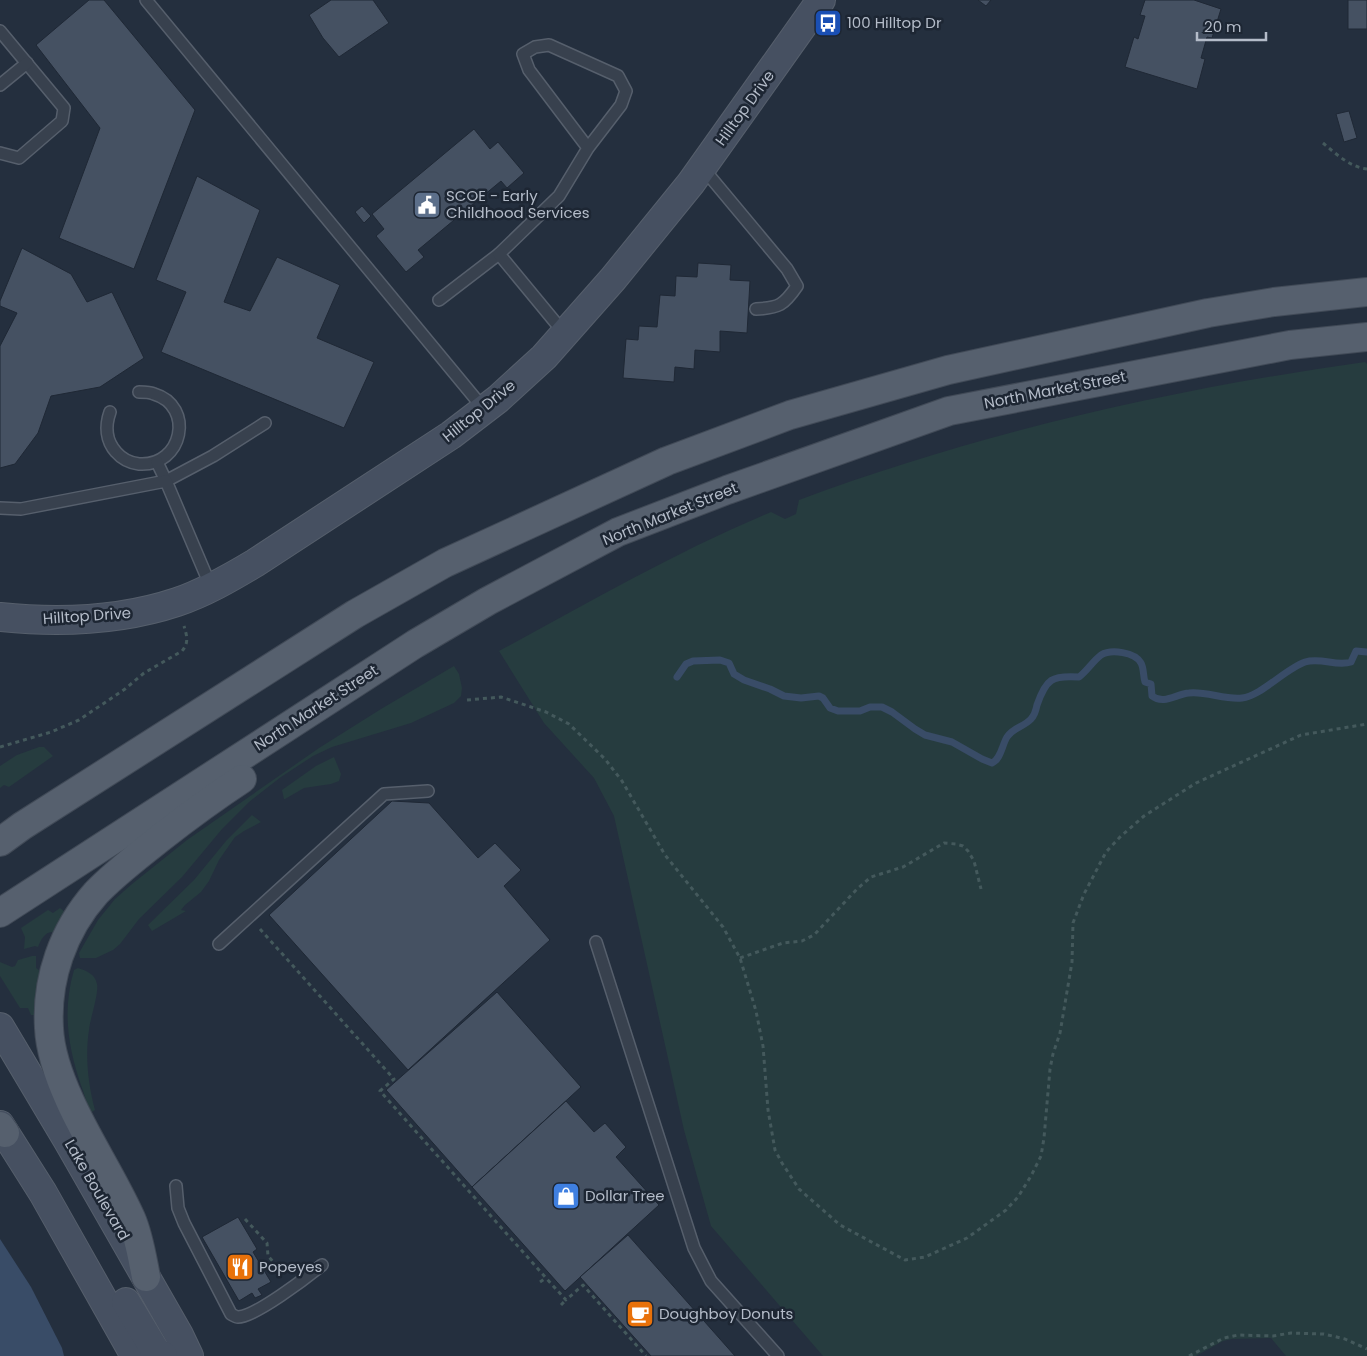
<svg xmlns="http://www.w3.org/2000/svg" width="1367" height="1356" viewBox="0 0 1367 1356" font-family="Poppins,sans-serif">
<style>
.green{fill:#263c3f}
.water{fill:#394c67}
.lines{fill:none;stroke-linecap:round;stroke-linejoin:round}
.stream{stroke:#394c67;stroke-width:7}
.building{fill:#455162;stroke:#1f2835}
.service-casing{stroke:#565f6c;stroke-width:14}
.secondary-casing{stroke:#565f6c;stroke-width:30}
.primary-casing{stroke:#414a57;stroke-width:30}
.path{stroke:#44595c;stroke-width:3;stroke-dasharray:4 4;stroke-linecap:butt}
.service{stroke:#38414e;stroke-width:11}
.secondary{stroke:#465061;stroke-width:28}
.primary{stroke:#56606e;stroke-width:28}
.labels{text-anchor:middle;stroke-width:5;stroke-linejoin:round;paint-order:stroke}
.poi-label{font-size:15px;fill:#b4bcc9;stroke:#1d2633;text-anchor:start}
.street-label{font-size:15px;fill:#b4bcc9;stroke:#1d2633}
</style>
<rect width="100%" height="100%" fill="#242f3e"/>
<g class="green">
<path d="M1365 362 1367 364V1356H1286L1271 1338 1232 1339 1223 1341 1196 1356H823L711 1226 684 1130 614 816 594 778 544 723 499 651C588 603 677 551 771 512L785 519 796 514 799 500C982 432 1172 389 1365 362Z"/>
<polygon points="454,666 459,674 462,688 461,696 454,703 411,723 332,747 313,756 281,777 249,802 222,829 182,877 139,919 120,944 113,950 96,958 80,958 79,953 98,920 115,899 132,884 187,840 319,748 381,709"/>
<polygon points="39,747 44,747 53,756 9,787 4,785 0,788 0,766 17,755"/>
<polygon points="334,757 341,774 339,781 331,784 304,788 285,799 284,799 282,790 316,766"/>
<polygon points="252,815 261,822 244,831 235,837 219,860 209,881 201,892 185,905 181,910 186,911 152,931 148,925 194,880 226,841"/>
<path d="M60 908 65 912 53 932C44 932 41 940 38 947L35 946 24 949 25 937 21 928 48 910 53 913Z"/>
<polygon points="32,956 36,956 36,968 40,971 34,1015 31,1015 28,1008 20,1008 0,976 0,962 12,967 15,966 18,960"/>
<path d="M78 968C87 971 95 974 97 984 99 993 90 1019 89 1030 85 1056 88 1084 95 1110L92 1112C87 1106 85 1096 82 1088 68 1048 62 1011 74 970Z"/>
</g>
<polygon class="water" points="0,1239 31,1287 62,1348 64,1356 0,1356"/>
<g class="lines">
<path class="stream" d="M677 677 686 664 693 661 720 660 729 663 734 674 744 680 770 689 784 696 801 698 819 696 823 698 830 708 838 711H860L870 707H882L892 712 915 729 925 735 952 742 982 759 992 763C1001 759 1002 745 1007 737 1013 727 1024 727 1031 719 1035 715 1036 710 1037 705 1046 679 1052 675 1079 677 1087 671 1093 661 1101 655 1111 649 1135 652 1141 663 1144 668 1143 676 1145 682L1151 684 1152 696C1164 705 1176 694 1189 693 1206 691 1225 700 1242 698 1261 696 1285 669 1305 662 1321 657 1337 667 1351 662L1356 651 1367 652"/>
</g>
<g class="building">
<polygon points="89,0 104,0 195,110 134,269 59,238 100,128 36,45"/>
<polygon points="331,0 373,0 389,23 339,57 323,38 309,15"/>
<polygon points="978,0 991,0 986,6"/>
<polygon points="1145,0 1194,0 1221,9 1212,38 1207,37 1201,58 1205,59 1197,89 1125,67 1134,37 1138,39 1145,16 1140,15"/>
<rect x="1348" y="0" width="19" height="29"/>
<polygon points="1349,111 1357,138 1344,142 1336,114"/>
<polygon points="474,129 490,149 498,142 524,173 507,188 501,181 418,250 424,257 406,272 376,236 384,229 372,214"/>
<polygon points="197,176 260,210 224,302 250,311 277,257 340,285 317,338 374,362 344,428 161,352 186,292 156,280"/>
<polygon points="362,206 371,216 364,223 355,212"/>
<polygon points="22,248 71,274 87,302 112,292 144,358 100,387 51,396 38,433 15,464 0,468 0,346 17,313 0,306 0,301"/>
<polygon points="698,263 731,265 730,280 750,281 747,333 720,331 720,352 695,350 694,369 675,367 674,382 623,378 626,339 638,340 639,326 657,327 660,295 675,296 676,276 697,277"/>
<polygon points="392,801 429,803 478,858 495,843 521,870 504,886 550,940 408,1070 269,915"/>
<polygon points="497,992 581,1087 472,1187 386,1090"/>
<polygon points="566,1101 594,1132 605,1123 626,1147 616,1157 659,1205 565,1291 472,1187"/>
<polygon points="238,1217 257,1249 253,1252 271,1282 258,1289 262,1295 255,1298 252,1293 239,1301 202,1237"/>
<polygon points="628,1235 735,1356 651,1356 580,1277"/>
</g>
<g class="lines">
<g class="service-casing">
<g id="service">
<polyline points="146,0 484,409"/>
<polyline points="0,31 64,108 62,121 19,158 0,153"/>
<polyline points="0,85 27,63"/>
<path d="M702 167 787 269 797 286C784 305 779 308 756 309"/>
<polyline points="439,300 499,254"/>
<polyline points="565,334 499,254 559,196 588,148 621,105 626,91 618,76 549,45 535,47 523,54 529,70 588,148"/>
<path d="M110 412C105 426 106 441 116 452 122 459 130 463 139 464 183 467 195 406 154 394 150 392 144 392 139 392"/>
<polyline points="157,462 166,481 213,456 265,423"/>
<polyline points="0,508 21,509 166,481 211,587"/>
<polyline points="596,942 694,1248 711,1281 778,1356"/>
<polyline points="219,944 384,794 428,791"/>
<path d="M176 1186 178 1208 184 1223 231 1314C233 1315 236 1317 238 1317 255 1317 307 1277 322 1265"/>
</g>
</g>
<g class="secondary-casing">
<g id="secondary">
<path d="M0 617C59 623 120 621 177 602 204 593 230 578 255 563L451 435 498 399 544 357 613 279 691 183 821 0"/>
<polyline points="0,1027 68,1141 179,1335 189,1356"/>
<polyline points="0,1125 43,1193 135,1356"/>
<polyline points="126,1302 156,1352 163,1356"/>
</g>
</g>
<g class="primary-casing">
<g id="primary">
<polyline points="0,842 22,826 355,614 445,563 667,461 790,415 948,370 1208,313 1274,302 1367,292"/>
<polyline points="0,913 415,644 488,601 618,532 727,490 949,411 1290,345 1367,337"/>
<polyline points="0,1126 5,1133"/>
<path d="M146 1277C142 1257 139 1236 131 1218 113 1178 88 1141 70 1101 60 1079 50 1052 49 1028 46 979 63 930 96 893 115 873 138 856 159 839 186 818 213 798 242 779"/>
</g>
</g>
<g class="path">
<path d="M1323 143C1336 154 1350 167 1367 169"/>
<polyline points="467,700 501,697 546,712 569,724 605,759 622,781 665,855 723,927 740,958 756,1011 763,1046 768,1110 775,1150 782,1163 799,1189 840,1225 905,1260 925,1257 967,1238 1006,1210 1018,1197 1031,1176 1041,1156 1044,1138 1050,1069 1053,1054 1060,1033 1072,962 1073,923 1084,894 1106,852 1120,837 1144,816 1196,783 1301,735 1367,724"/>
<path d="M0 747 51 732 79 720 125 689 144 673 182 651C189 643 187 636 184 626"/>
<polyline points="260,929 394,1079 380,1091 546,1278 566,1300 583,1285 646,1356"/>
<polyline points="740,958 783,943 802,941 814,935 857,889 871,877 903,867 944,843 956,844 963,846 968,851 974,861 981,889"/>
<polyline points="245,1219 267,1243 268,1256 284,1274"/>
<polyline points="540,1282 546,1278"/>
<polyline points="561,1305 566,1300"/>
<polyline points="1189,1356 1224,1338 1238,1335 1273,1336 1291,1333 1324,1334 1345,1339 1367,1349"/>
</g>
<use href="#service" class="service"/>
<use href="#secondary" class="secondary"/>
<use href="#primary" class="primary"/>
</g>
<defs>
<g id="bus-square" transform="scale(1.4375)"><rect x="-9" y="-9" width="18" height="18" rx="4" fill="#1a4fb4" stroke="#1d2633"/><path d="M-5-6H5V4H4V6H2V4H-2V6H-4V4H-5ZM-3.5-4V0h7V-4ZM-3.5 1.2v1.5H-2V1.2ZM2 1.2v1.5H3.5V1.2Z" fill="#fff"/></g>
<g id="civic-square" transform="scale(1.4375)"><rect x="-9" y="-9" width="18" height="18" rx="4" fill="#5c6f8a" stroke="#1d2633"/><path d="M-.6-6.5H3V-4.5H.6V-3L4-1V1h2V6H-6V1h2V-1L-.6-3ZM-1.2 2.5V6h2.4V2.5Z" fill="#fff"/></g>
<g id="shop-square" transform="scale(1.4375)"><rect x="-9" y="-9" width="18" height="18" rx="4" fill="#3f7fe0" stroke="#1d2633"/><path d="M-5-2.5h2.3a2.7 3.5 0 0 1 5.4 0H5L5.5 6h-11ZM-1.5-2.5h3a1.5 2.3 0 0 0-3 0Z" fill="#fff"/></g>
<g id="restaurant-square" transform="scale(1.4375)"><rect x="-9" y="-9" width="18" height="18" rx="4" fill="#e8710a" stroke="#1d2633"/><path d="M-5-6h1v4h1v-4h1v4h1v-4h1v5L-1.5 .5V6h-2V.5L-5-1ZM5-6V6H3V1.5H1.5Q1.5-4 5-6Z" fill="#fff"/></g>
<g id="cafe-square" transform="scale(1.4375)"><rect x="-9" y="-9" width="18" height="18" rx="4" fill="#e8710a" stroke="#1d2633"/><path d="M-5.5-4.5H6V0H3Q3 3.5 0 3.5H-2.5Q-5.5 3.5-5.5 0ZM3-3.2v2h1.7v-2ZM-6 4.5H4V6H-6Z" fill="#fff"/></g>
</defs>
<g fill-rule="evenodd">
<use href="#bus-square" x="828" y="23"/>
<use href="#civic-square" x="427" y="205"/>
<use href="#shop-square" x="566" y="1196"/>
<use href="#restaurant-square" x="240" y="1267"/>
<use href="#cafe-square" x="640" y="1314"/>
</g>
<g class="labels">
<g class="poi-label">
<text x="847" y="28">100 Hilltop Dr</text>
<text x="446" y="201">SCOE - Early<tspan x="446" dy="17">Childhood Services</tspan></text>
<text x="585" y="1201">Dollar Tree</text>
<text x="259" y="1272">Popeyes</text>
<text x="659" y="1319">Doughboy Donuts</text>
</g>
<g class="street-label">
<text transform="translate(745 108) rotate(-54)" y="5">Hilltop Drive</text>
<text transform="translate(1055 390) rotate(-11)" y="5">North Market Street</text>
<text transform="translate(479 411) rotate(-39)" y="5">Hilltop Drive</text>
<text transform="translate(670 514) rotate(-22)" y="5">North Market Street</text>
<text transform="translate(87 616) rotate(-4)" y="5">Hilltop Drive</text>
<text transform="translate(316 708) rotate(-33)" y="5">North Market Street</text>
<text transform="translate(97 1190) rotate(60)" y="5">Lake Boulevard</text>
</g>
</g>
<path d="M1197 32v8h69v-8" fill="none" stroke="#b4bcc9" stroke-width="2.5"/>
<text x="1204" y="32" font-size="15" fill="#b4bcc9" stroke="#1d2633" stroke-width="4" paint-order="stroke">20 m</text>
</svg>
